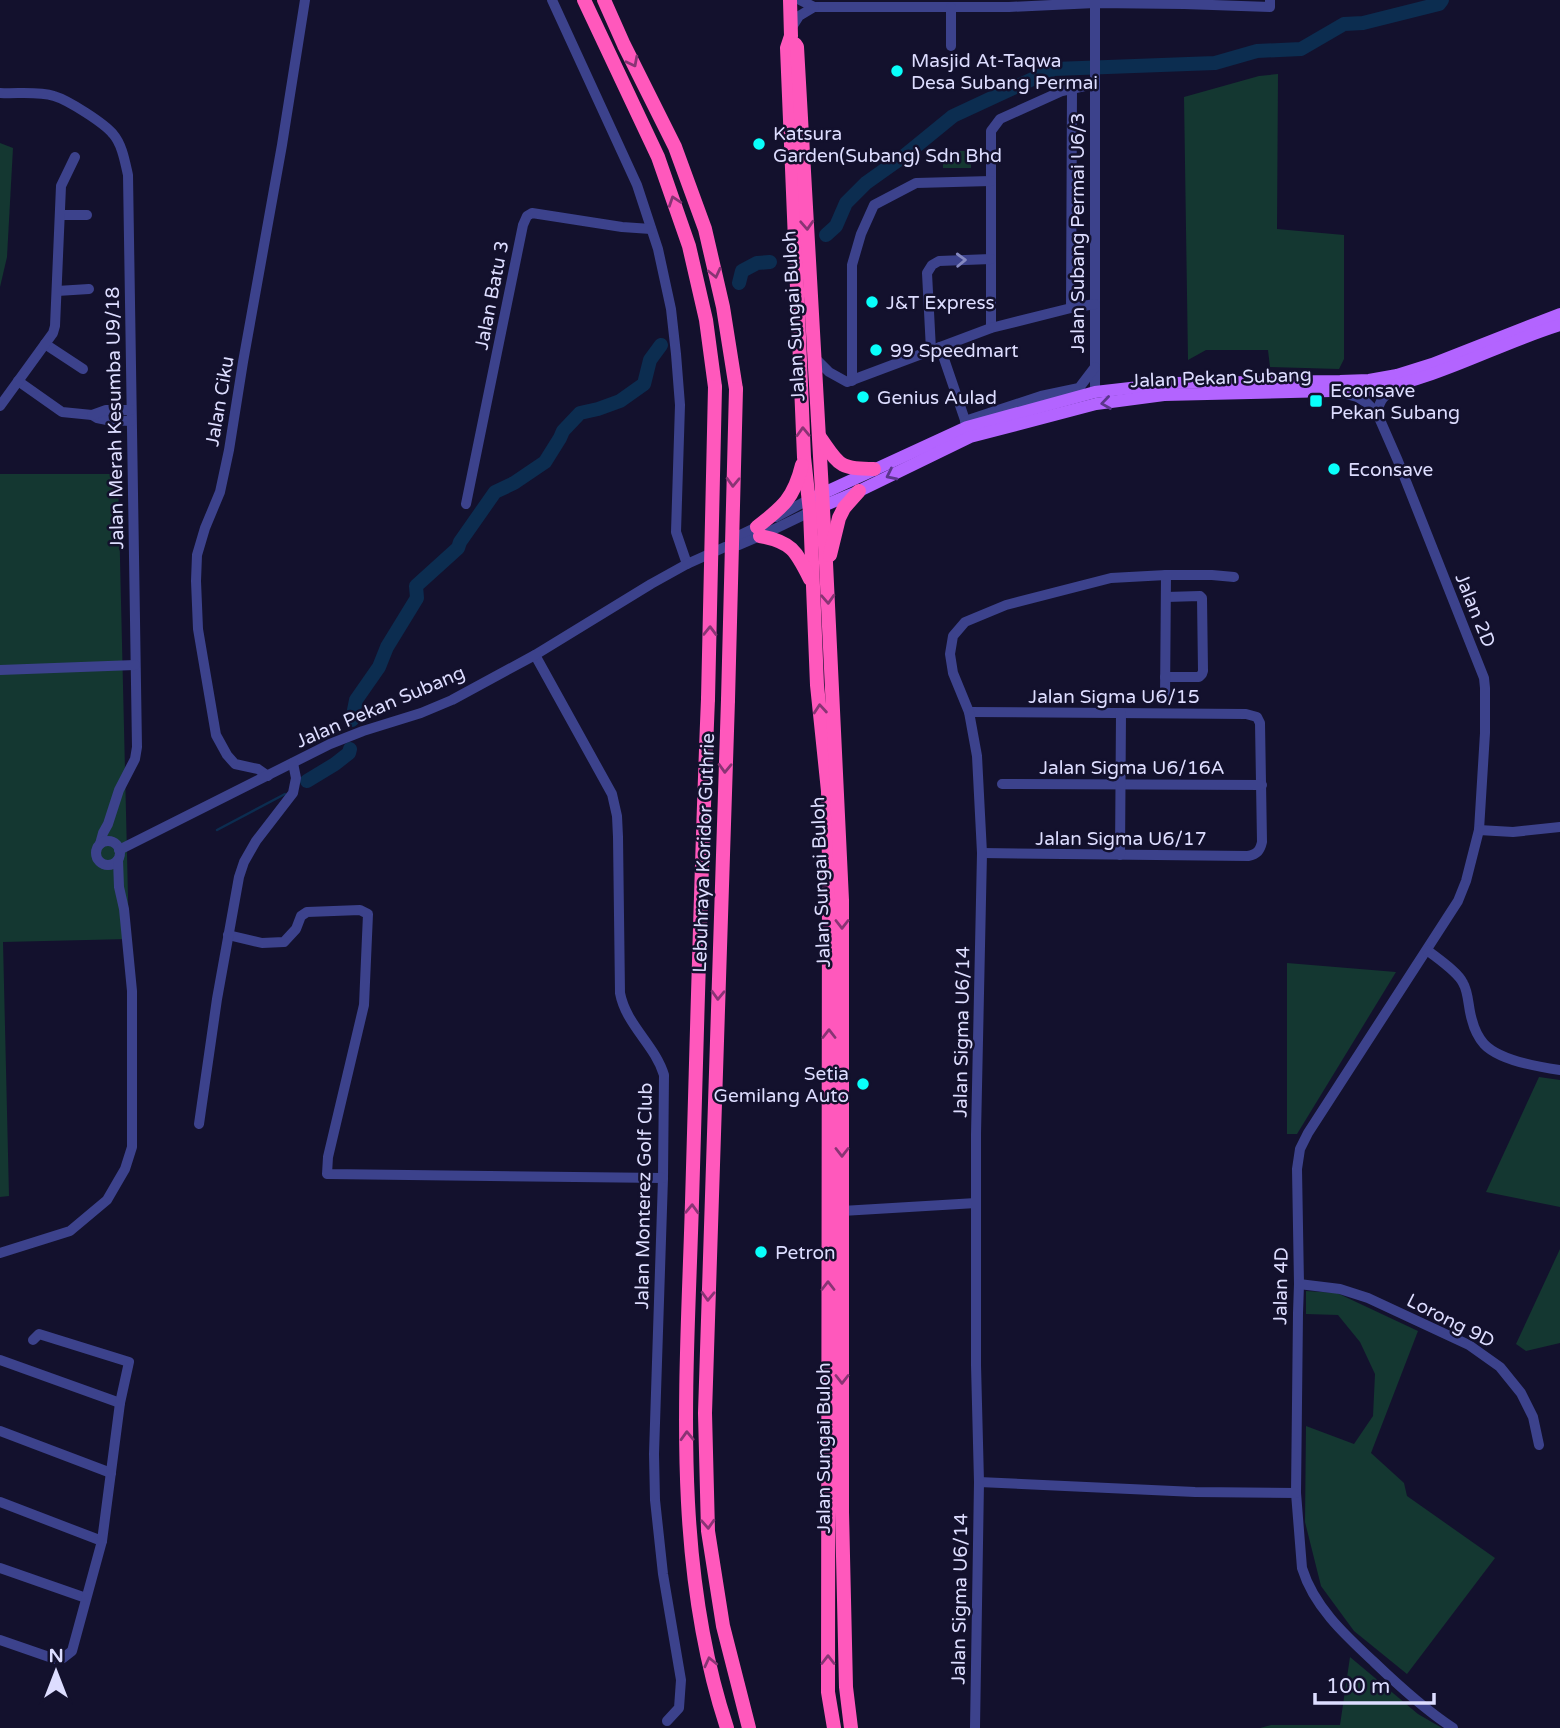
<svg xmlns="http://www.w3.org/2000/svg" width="1560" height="1728" viewBox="0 0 1560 1728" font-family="'Varela Round',sans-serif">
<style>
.green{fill:#143731}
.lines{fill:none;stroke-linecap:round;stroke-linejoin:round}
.stream{stroke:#0c2d50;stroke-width:2.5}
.river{stroke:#0c2d50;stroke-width:14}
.minor{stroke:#3c428c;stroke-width:10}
.major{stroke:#b364ff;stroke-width:12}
.highway{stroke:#ff58bc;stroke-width:14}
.highway-bridge{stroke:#ff58bc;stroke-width:14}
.oneway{stroke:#893474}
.oneway2{stroke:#8488c0}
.oneway3{stroke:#5b368c}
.poi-dot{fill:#09fffb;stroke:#13112d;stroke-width:2.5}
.labels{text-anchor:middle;stroke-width:5;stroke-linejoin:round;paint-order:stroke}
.poi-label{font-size:19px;fill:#ddf;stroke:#13112d;text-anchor:start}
.street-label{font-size:19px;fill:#ddf;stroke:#13112d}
</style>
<rect width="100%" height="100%" fill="#13112d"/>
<g class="green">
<polygon points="1278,74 1277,229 1344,235 1344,359 1339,369 1270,367 1268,350 1206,350 1188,360 1184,97 1259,76"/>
<polygon points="0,143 13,148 7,257 0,287"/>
<rect x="943" y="151" width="28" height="17"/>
<polygon points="0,474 118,474 129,939 3,942 9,1196 0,1197"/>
<polygon points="1287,963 1396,972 1297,1134 1287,1134"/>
<polygon points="1539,1077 1560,1080 1560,1207 1486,1192"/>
<polygon points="1560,1249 1560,1343 1526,1351 1516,1344"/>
<polygon points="1306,1291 1337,1293 1418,1331 1371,1453 1404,1483 1407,1496 1495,1558 1407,1674 1354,1631 1321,1586 1305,1522 1306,1426 1354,1444 1373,1416 1375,1374 1360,1342 1338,1315 1306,1314"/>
<polygon points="1350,1657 1418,1714 1442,1728 1260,1728 1271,1725 1340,1725"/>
</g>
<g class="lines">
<polyline class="stream" points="217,830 285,794"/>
<g class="river">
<polyline points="826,235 836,226 846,203 866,183 904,156 953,116 1054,69 1215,63 1257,51 1301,49 1344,24 1363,23 1439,4 1442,0"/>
<polyline points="739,283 742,271 757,263 770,262"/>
<polyline points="352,720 356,700 379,667 387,647 417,598 416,586 458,548 460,542 495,492 514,483 545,462 560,438 563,431 580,413 598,409 620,401 644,384 650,360 661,345"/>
<polyline points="307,781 335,764 349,753 350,749"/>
</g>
<g class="minor">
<polyline points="552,0 637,185 658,249 671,309 676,354 680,405 676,532 687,564"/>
<polyline points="800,0 814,7 1009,7 1095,3 1184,4 1270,7 1270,0"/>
<polyline points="1095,0 1095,392"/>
<polyline points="951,7 951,46"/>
<polyline points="792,27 799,16 814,7"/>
<path d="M0 93C17 94 38 91 54 96 68 100 104 123 113 134 122 144 125 162 128 175L137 747 135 759 119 790 108 824 103 833 100 844"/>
<polyline points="60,215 87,215"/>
<polyline points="57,291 89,289"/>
<polyline points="1071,308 1072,89"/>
<polyline points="991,328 991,131 1000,119 1062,91 1094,84"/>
<polyline points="45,344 83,369"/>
<polyline points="940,347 967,426"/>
<polyline points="931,350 927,273 932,265 939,261 991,259"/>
<polyline points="814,357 829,372 847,382 991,328 1071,308 1095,304"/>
<polyline points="18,381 62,412 92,415 97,418 107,420 131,421"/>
<polyline points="852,381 852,265 861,234 874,205 916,183 991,181"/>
<path d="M1342 393 1357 397 1367 403 1377 413 1398 461 1484 678 1485 688V733L1479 830 1466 881 1458 901 1308 1133 1300 1149 1297 1169 1299 1284 1298 1313 1296 1493 1302 1568C1314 1607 1345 1635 1374 1662 1399 1686 1424 1709 1453 1728"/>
<polyline points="0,406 53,333 55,326 61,186 75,157"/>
<path d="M1377 413C1380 399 1384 395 1397 388"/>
<polyline points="92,415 106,410 131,410"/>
<polyline points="965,421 1041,396 1079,388 1095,367"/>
<polyline points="466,504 523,225 527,216 532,213 622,227 651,229"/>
<polyline points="776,517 808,500"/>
<polyline points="730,542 736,537 763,524"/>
<path d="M535 655 612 794 617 816 618 837 620 993C626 1025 655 1045 664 1075L663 1178 654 1454 655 1500 663 1574 681 1680 679 1708 667 1721"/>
<polyline points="0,670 135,665"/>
<polyline points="1165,677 1199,677 1202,674 1203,671 1202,598 1200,596 1166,597"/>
<polyline points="1165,699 1166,575"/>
<path d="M969 712 1246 714 1257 717 1260 723 1262 842C1260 851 1257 854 1248 856L982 853"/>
<polyline points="268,776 258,769 235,764 227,755 216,735 198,629 196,581 197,555 205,528 220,492 229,450 243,362 282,145 305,0"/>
<polyline points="1002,784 1262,785"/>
<polyline points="1479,830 1513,832 1560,827"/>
<circle cx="108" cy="853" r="12"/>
<polyline points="119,850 330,744 363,731 421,713 452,700 535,655 651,584 687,564 725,547 739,545 760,536 810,512"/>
<polyline points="1120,855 1121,713"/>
<polyline points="228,935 262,943 284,942 296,929 301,916 307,912 360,910 368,914 364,1005 328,1157 327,1174 663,1178"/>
<path d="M1427 950C1437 958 1458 972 1463 983 1469 993 1468 1008 1472 1020 1474 1028 1478 1037 1484 1044 1499 1060 1538 1067 1560 1070"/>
<polyline points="199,1124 217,999 239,877 244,862 256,841 293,793 296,778 293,763"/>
<polyline points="842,1211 976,1203"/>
<polyline points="0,1253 70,1231 107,1200 125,1169 132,1147 132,991 124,909 119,887 118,860"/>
<polyline points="1299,1284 1340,1289 1368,1298 1469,1345 1500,1367 1521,1393 1533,1417 1539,1445"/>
<polyline points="0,1360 120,1403"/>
<polyline points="0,1431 111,1473"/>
<polyline points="979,1482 1195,1492 1296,1493"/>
<polyline points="0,1502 102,1541"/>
<polyline points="0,1568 86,1598"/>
<polyline points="0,1640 55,1659 63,1658 72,1651 102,1541 120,1403 129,1362 39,1334 33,1340"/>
<polyline points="975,1728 979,1482 976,1365 976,1134 982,853 977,756 969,712 953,673 950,654 953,636 965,622 1006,605 1111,578 1166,575 1212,575 1234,577"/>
</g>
<g class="major">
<polyline points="815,497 967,427 1095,392 1174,383 1340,381 1369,380 1397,375 1432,364 1560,314"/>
<path d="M816 509 859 491 970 437 1096 404 1164 395 1373 390C1440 378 1496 345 1560 325"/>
</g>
<g class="highway">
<polyline points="584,0 658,157 689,246 706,320 715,387"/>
<polyline points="604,0 624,45 675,147 705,229 723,307 736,389"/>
<polyline points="790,0 791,36 787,48 804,457 810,512 817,685 828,791 829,870 828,1692 834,1728"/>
<polyline points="795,44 797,47 826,563 842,900 842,1512 846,1687 851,1728"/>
<path d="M819 436C839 464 837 469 874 469"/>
<path d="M757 527C783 507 794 498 802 465"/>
<path d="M760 536C792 542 796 551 810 579"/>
<polyline points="830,555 839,518 844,508 859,491"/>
<path d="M708 699C701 867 697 1035 692 1202 687 1377 671 1559 727 1728"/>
<polyline points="728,700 705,1413 708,1531 723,1626 749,1728"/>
</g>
<g class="highway-bridge">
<polyline points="708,699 715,387"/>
<polyline points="728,700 736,389"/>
</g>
</g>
<defs><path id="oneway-chevron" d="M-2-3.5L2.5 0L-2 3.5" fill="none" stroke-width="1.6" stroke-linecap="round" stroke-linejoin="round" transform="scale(1.75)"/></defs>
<g class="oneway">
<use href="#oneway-chevron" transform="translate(633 62) rotate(63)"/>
<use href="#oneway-chevron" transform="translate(674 201) rotate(-109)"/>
<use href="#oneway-chevron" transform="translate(807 225) rotate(87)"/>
<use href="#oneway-chevron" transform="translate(715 273) rotate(77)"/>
<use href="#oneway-chevron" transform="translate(803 432) rotate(-92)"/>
<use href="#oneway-chevron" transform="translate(733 482) rotate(92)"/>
<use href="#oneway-chevron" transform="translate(828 599) rotate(87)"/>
<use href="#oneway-chevron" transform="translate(710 631) rotate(-89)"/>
<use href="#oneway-chevron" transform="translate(820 709) rotate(-95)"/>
<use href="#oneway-chevron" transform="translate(725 768) rotate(92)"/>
<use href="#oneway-chevron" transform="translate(842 924) rotate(90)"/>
<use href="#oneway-chevron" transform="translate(718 995) rotate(92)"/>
<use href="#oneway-chevron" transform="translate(829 1034) rotate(-90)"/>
<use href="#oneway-chevron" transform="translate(842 1152) rotate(90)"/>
<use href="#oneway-chevron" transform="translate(692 1209) rotate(-88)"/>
<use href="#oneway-chevron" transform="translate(828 1286) rotate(-90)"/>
<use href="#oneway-chevron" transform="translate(708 1296) rotate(92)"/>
<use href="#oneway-chevron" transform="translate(842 1379) rotate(90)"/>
<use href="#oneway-chevron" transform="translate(687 1436) rotate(-92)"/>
<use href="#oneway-chevron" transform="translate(708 1524) rotate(87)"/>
<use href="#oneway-chevron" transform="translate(828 1660) rotate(-90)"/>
<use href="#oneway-chevron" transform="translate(710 1662) rotate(-103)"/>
</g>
<use class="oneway2" href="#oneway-chevron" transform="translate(961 260) rotate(-2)"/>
<g class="oneway3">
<use href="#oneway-chevron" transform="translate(1106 403) rotate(172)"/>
<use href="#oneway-chevron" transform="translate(891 475) rotate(154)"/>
</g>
<g class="poi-dot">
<circle cx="897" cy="71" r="7"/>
<circle cx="759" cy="144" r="7"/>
<circle cx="872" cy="302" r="7"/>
<circle cx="876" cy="350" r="7"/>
<circle cx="863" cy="397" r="7"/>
<rect x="1309" y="394" width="14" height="14" rx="3.5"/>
<circle cx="1334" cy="469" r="7"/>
<circle cx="863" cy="1084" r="7"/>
<circle cx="761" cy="1252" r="7"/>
</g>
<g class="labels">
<g class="poi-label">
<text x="911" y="67">Masjid At-Taqwa<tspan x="911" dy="22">Desa Subang Permai</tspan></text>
<text x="773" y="140">Katsura<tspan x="773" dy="22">Garden(Subang) Sdn Bhd</tspan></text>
<text x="886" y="309">J&amp;T Express</text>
<text x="890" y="357">99 Speedmart</text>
<text x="1330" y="397">Econsave<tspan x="1330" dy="22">Pekan Subang</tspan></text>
<text x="877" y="404">Genius Aulad</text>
<text x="1348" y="476">Econsave</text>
<text x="849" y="1080" text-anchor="end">Setia<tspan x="849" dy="22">Gemilang Auto</tspan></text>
<text x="775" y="1259">Petron</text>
</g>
<g class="street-label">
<text transform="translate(1077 233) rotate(-90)" y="7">Jalan Subang Permai U6/3</text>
<text transform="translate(491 295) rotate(-79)" y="7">Jalan Batu 3</text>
<text transform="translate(793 316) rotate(-93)" y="7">Jalan Sungai Buloh</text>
<text transform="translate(1221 377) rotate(-2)" y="7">Jalan Pekan Subang</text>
<text transform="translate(219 401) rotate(-80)" y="7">Jalan Ciku</text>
<text transform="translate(114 418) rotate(-91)" y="7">Jalan Merah Kesumba U9/18</text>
<text transform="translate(1476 610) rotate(68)" y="7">Jalan 2D</text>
<text x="1114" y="703">Jalan Sigma U6/15</text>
<text transform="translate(380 706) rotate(-23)" y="7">Jalan Pekan Subang</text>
<text x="1132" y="774">Jalan Sigma U6/16A</text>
<text x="1121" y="845">Jalan Sigma U6/17</text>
<text transform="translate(703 853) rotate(-88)" y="7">Lebuhraya Koridor Guthrie</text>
<text transform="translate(820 882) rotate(-92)" y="7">Jalan Sungai Buloh</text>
<text transform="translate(961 1032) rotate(-89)" y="7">Jalan Sigma U6/14</text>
<text transform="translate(643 1196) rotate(-89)" y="7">Jalan Monterez Golf Club</text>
<text transform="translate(1280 1286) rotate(-89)" y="7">Jalan 4D</text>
<text transform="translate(1451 1320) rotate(27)" y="7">Lorong 9D</text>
<text transform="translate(823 1448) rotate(-90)" y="7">Jalan Sungai Buloh</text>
<text transform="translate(959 1599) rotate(-89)" y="7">Jalan Sigma U6/14</text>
</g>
</g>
<g transform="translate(56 1672)" stroke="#13112d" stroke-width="5" paint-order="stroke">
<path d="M0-5L12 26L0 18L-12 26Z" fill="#ddddff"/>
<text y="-10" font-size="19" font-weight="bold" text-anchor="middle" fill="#ddddff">N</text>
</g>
<path d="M1315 1693v10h119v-10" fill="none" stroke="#ddddff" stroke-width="3.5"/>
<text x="1326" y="1693" font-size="21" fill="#ddddff" stroke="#13112d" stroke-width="5" paint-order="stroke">100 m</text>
</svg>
